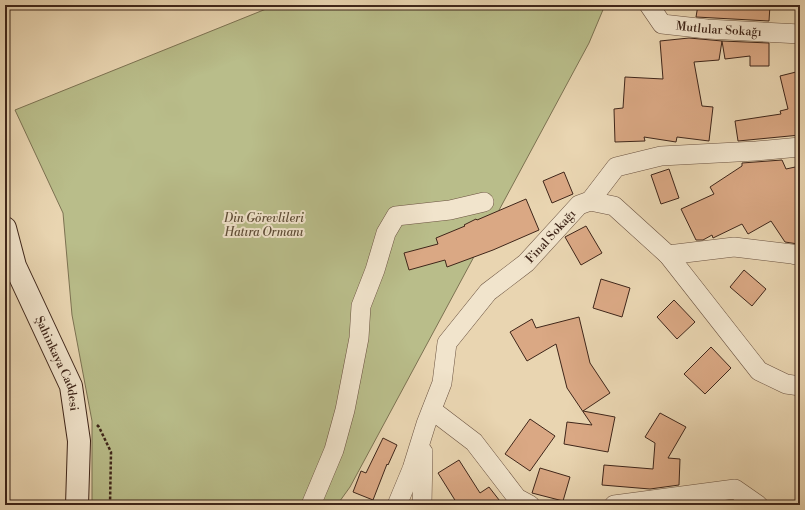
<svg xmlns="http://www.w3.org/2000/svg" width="805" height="510" viewBox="0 0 805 510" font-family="'Libre Bodoni',serif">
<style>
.green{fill:#b9bd8a;stroke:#7c7252}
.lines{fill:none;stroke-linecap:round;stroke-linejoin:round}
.stream{stroke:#777c78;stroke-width:5.5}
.building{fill:#daa884;stroke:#3f261a}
.street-casing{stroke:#6a5240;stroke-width:20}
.secondary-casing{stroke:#3f261a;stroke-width:24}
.path{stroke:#3f261a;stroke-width:2.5;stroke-dasharray:3 2;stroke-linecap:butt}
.street{stroke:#f1e4cc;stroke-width:19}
.secondary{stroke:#f1e4cc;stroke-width:22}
.labels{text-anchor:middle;stroke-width:4;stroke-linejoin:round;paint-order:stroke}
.street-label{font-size:12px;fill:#3f261a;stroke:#f1e4cc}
.park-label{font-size:12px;font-style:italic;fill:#5e4c36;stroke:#f1e4cc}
</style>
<rect width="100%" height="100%" fill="#e9d5b1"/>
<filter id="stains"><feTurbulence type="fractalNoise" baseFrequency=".005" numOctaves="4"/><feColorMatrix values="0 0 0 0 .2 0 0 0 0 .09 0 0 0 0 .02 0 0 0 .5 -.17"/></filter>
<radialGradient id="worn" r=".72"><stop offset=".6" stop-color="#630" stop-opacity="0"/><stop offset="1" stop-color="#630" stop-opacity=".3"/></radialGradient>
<polygon class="green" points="276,5 605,5 589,43 350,487 337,505 92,505 92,421 72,315 63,213 15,110"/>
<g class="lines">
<polyline class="stream" points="5,504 6,505"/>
</g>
<g class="building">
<polygon points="698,5 770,5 769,21 696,17"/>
<polygon points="689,38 722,41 719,60 694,62 702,106 713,107 709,141 677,137 676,142 644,137 645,141 615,142 614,109 623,108 625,77 663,79 660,41"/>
<polygon points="722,41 769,43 769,66 750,66 750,56 725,59"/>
<polygon points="800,71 800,135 738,141 735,121 781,114 780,111 788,109 780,76"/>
<polygon points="782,160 786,169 800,166 800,243 798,244 785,242 771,221 748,234 742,224 713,238 712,235 703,240 696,240 681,209 714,194 710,187 742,166 742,163"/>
<polygon points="669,169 679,198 661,204 651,175"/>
<polygon points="564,172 573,194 552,203 543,181"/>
<polygon points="526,199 539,230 493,250 447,267 445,260 409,270 404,253 438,244 436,238 465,226 464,225 476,219 477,220"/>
<polygon points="586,226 602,253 581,265 565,237"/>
<polygon points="744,270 766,289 752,306 730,287"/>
<polygon points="601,279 630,288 622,317 593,308"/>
<polygon points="674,300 695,322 677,339 657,317"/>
<polygon points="579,317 590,363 610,393 583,411 615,417 608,452 564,444 567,422 592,425 567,388 556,344 527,361 510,332 532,319 536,328"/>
<polygon points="711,347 731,368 705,394 684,374"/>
<polygon points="660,413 686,427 668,458 680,459 679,485 650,489 602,485 604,465 653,469 655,443 645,437"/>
<polygon points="530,419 555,436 530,471 505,454"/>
<polygon points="383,438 397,445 388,465 387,464 373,500 353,492 361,471 366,473"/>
<polygon points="459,460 480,493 489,487 503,505 458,505 438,473"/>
<polygon points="540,468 570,477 563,501 532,493"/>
</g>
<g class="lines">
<g class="street-casing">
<g id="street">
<path id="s1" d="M649 5 662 24 707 29 800 34"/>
<polyline points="590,201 616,167 661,156 756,151 800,147"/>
<polyline points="668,255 734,247 792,254 800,256"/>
<polyline points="432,410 474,442 517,498 530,505"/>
<polyline points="311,505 334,450 345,410 359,338 361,306 375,270 386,233 396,216 450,210 484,202"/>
<path id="s2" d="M397 505 412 469 426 424 442 383 447 343 488 292 526 263 579 205 590 201 614 206 668 255 759 371 786 384 800 386"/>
<polyline points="422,505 423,452"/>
<polyline points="614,505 735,489 758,505"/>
</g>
</g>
<g class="secondary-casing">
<g id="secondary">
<path id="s3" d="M5 228 15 266 71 386 79 441 77 505"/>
</g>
</g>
<polyline class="path" points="97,425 99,427 111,452 110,505"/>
<use href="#street" class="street"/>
<use href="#secondary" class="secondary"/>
</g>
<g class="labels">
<g class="street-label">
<text dy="4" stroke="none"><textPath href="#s1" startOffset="80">Mutlular Sokağı</textPath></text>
<text dy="4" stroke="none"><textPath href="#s2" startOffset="320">Final Sokağı</textPath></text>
<text dy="4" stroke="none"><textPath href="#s3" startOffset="146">Şahinkaya Caddesi</textPath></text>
</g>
<g class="park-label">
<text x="264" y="222">Din Görevlileri<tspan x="264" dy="14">Hatıra Ormanı</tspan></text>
</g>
</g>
<rect width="805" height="510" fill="none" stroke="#e9d5b1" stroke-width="20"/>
<rect x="6" y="6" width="793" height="498" fill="none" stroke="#3f261a" stroke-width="2"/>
<rect x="10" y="10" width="785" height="490" fill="none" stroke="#3f261a"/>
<rect width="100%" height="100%" filter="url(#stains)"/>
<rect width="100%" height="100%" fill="url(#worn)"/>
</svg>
